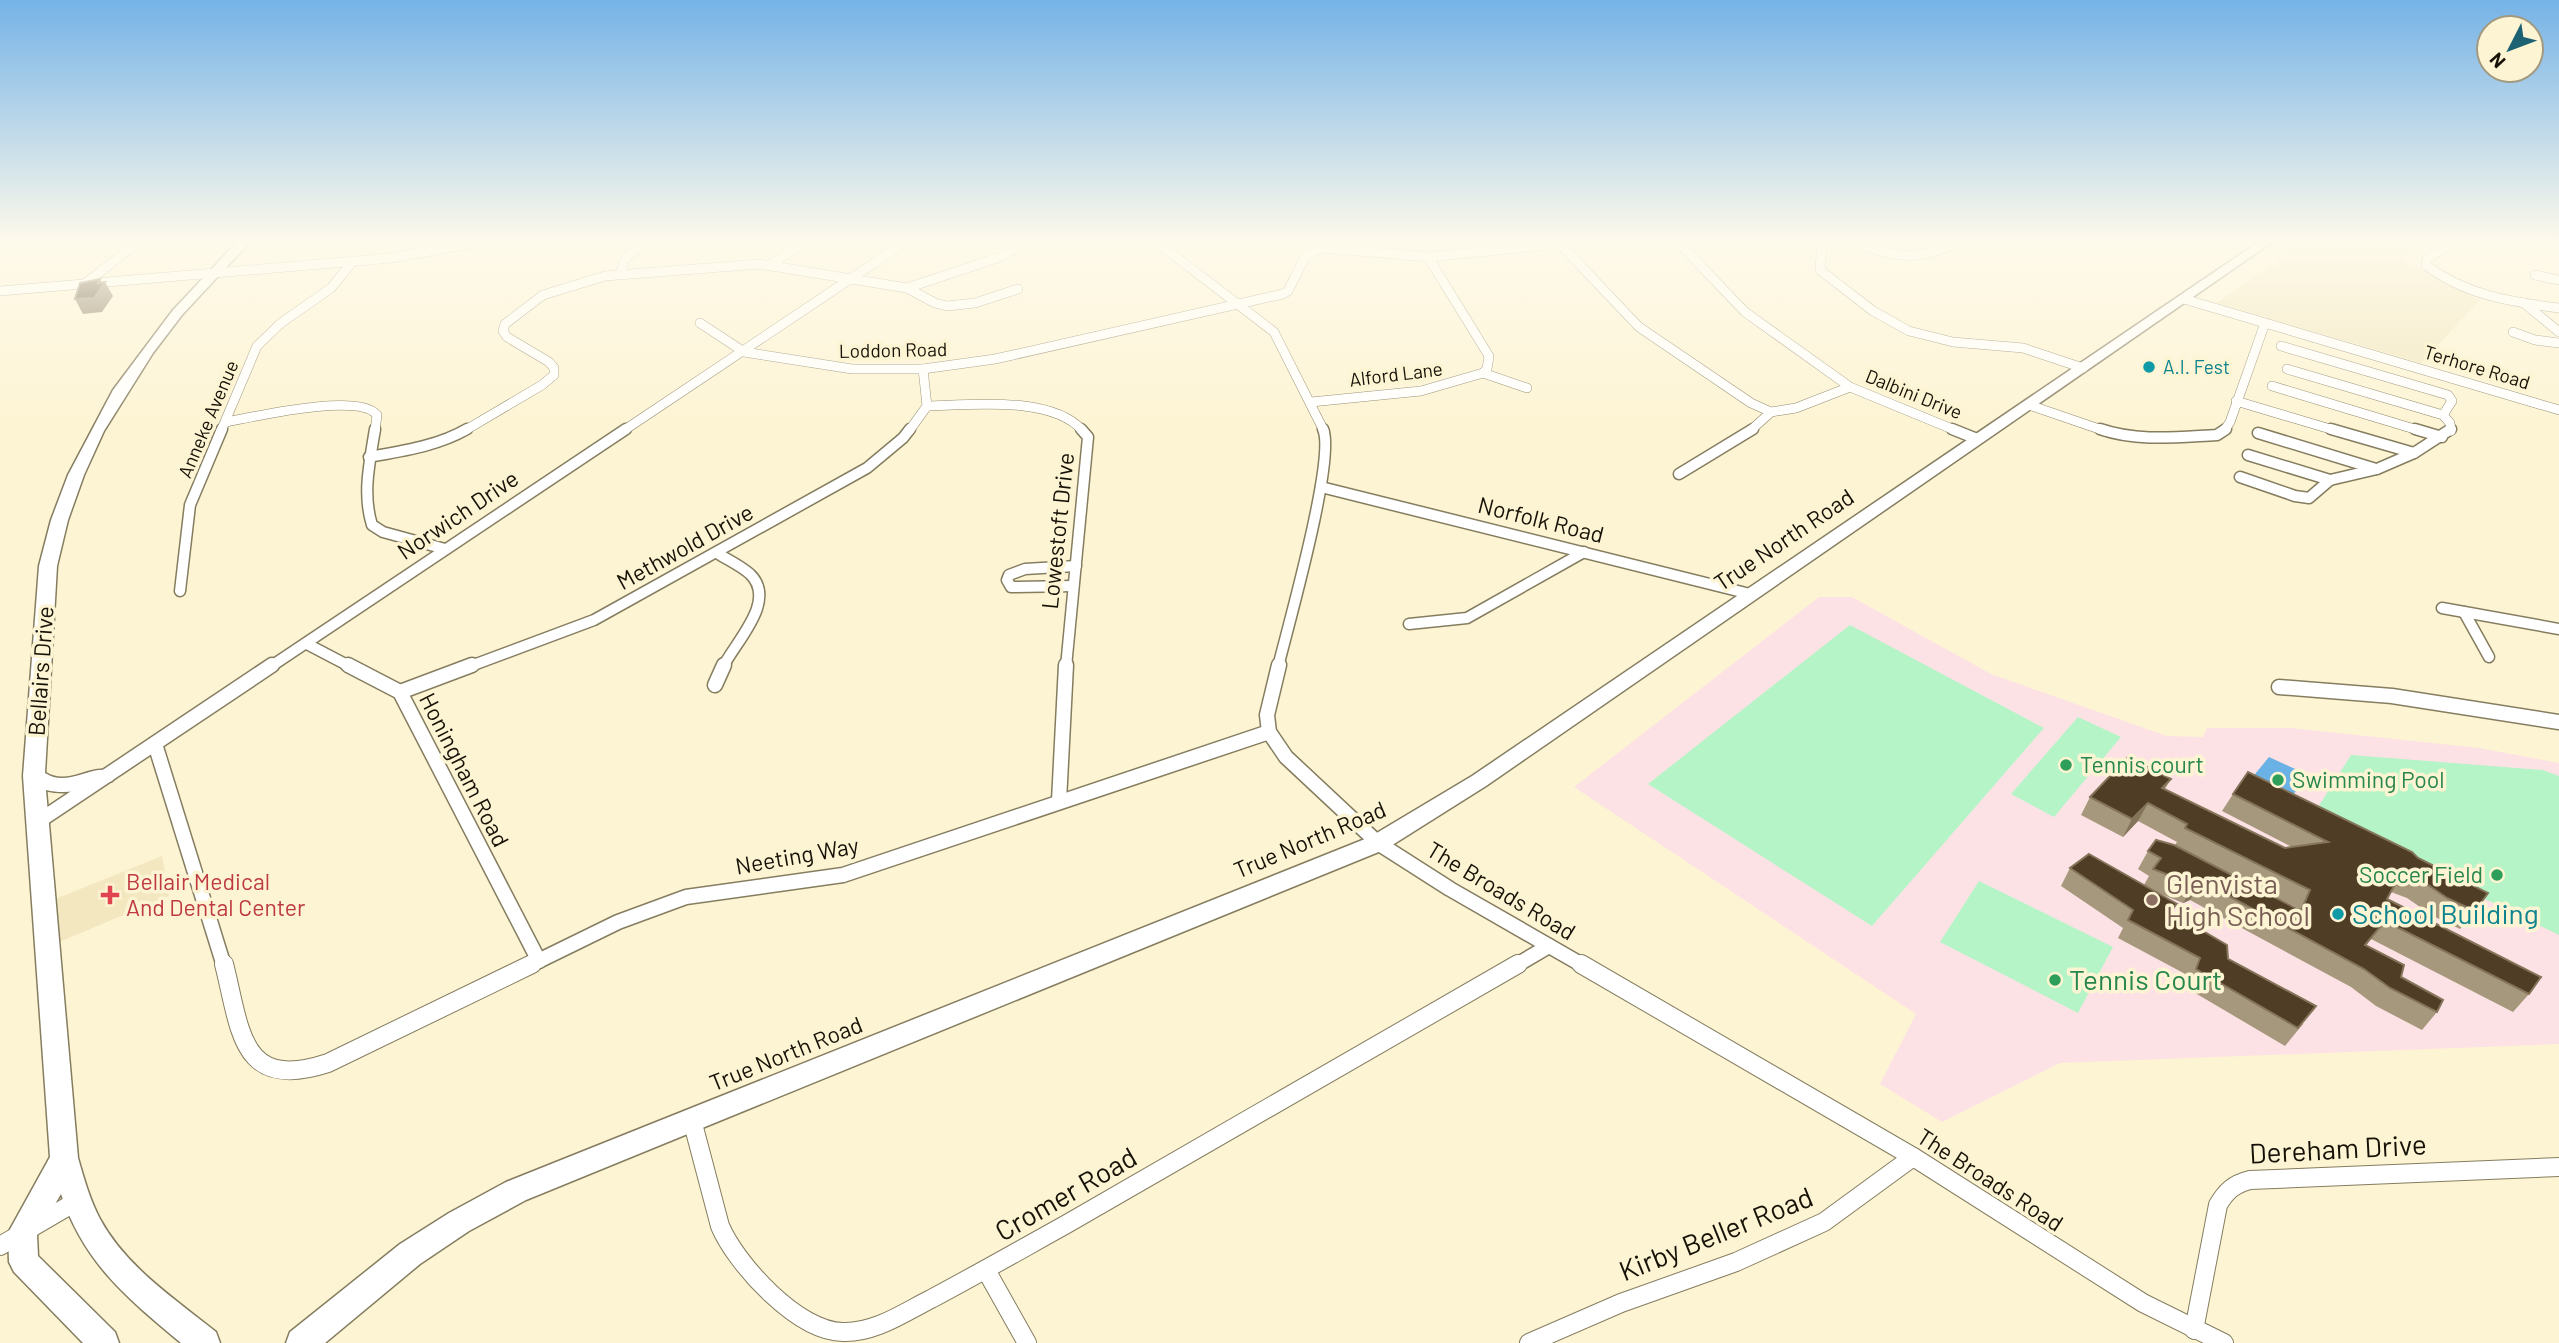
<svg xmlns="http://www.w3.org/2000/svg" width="2559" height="1343" viewBox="0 0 2559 1343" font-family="Barlow,sans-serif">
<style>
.built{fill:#f2e7bf}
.industrial{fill:#fde2e5}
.green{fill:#b4f4c7}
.water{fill:#6ab1e6}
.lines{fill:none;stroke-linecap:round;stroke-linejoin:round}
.street-far3-casing{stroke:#857d60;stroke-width:10}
.street-far2-casing{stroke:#857d60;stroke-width:13}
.street-far1-casing{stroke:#857d60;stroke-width:17}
.street-casing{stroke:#857d60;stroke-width:20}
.secondary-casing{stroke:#857d60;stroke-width:3}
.street-far3{stroke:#fff;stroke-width:9}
.street-far2{stroke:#fff;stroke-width:10}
.street-far1{stroke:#fff;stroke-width:14}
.street{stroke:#fff;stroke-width:18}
.secondary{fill:#fff;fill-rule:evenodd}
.wall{fill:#a6987c;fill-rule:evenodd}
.shaded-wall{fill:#84745a}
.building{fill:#503d26;stroke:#84745a;stroke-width:2}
.culture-dot{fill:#0f9aa8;stroke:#fdf4d3;stroke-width:2.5}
.leisure-dot{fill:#2e9e5b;stroke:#fdf4d3;stroke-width:2.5}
.health-dot{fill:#e0444e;stroke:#fdf4d3;stroke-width:2.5}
.education-dot{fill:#8d6e63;stroke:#fdf4d3;stroke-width:2.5}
.labels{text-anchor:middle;stroke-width:7;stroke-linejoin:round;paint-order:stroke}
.far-street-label{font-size:19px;fill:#161207;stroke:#fdf4d3}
.far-culture-label{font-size:19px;fill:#0d838f;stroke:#fdf4d3;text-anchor:start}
.street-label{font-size:23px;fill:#161207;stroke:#fdf4d3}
.leisure-label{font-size:23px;fill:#27864d;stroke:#fdf4d3;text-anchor:start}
.health-label{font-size:23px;fill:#be3a42;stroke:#fdf4d3;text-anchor:start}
.near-education-label{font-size:28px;fill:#785e54;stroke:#fdf4d3;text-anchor:start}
.near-culture-label{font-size:28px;fill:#0d838f;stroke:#fdf4d3;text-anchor:start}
.near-leisure-label{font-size:28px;fill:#27864d;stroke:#fdf4d3;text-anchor:start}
.near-street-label{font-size:28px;fill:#161207;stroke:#fdf4d3}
</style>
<rect width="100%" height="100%" fill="#fdf4d3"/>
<g class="built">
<polygon points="2302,243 2427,243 2402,259 2480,300 2421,363 2217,303 2270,266 2279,264 2275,261"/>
<polygon points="162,856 169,896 59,942 53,900"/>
</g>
<polygon class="industrial" points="1819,597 1852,597 1991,674 2167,736 2203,737 2207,728 2291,728 2479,748 2559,763 2559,1044 2060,1063 1942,1122 1880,1084 1916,1014 1574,787"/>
<g class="green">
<polygon points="1850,625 2044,728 1872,926 1648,784"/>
<polygon points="2078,717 2121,737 2054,817 2011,794"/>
<polygon points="2351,755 2543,770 2559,776 2559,935 2313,815"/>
<polygon points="1979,881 2113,947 2078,1013 1940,942"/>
</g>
<polygon class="water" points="2269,757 2308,775 2287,803 2247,784"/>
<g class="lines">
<g class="street-far3-casing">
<g id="street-far3">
<polyline points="1158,243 1274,332 1324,431"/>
<polyline points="1559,243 1639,327 1751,403 1771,412"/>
<polyline points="1679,243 1745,312 1850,387 1957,431"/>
<polyline points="1822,243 1820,270 1873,311 1909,331 1953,342 2023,348 2083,368"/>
<path d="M1855 243C1897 257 1915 262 1957 243"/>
<path d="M2452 243 2427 259 2426 265C2465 295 2511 302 2559 308"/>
<polyline points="1428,257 1489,356 1487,369 1483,373"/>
<polyline points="771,264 804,243"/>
<polyline points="620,274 625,259 643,243"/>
<polyline points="2535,275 2559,280"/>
<polyline points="86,283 137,243"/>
<polyline points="907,288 1000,257 1025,243"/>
<polyline points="0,291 392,258 474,243"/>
<polyline points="2184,299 2559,410"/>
<polyline points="2524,303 2559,332"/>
<polyline points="700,323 744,352 852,369 923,369 995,359 1283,294 1288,291 1306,255 1323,248 1428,257 1567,243"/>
<polyline points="2513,332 2535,340 2559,343"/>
<polyline points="2281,346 2448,395 2452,401 2443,415 2450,423 2451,431"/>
<polyline points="2287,369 2443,415"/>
<polyline points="1483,373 1527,388"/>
<polyline points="2272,386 2421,431"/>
<polyline points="2236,401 2337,431"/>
<polyline points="1311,402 1421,391 1483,373"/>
<polyline points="2029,405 2105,431"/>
<path d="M927 406C970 405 1052 395 1083 431"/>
<path d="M226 422C254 417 359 392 377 415L375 431"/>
<polyline points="221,431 257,346 281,323 331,288 353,261"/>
<polyline points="464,431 542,385 554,375 554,368 549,362 507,337 503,331 505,324 543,295 605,276 760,264 907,288 935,303 947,306 975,303 1018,289"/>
<polyline points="623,431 904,243"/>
<polyline points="909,431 927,406 923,369"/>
<polyline points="1750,431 1771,412 1796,408 1850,387"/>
<polyline points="2224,431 2230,422 2265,323"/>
</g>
</g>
<g class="street-far2-casing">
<g id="street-far2">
<path d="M375 429C370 461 362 493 372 525L383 532 445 549"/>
<polyline points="1952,429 1977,439"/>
<path d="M2100 429C2138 442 2177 437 2217 435L2226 429"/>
<polyline points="2331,429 2414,453"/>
<polyline points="2415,429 2442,437"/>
<polyline points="2258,433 2376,469"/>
<polyline points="2248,455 2330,480"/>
<path d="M369 457C402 451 438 446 467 429"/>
<polyline points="1679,474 1753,429"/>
<polyline points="2240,477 2295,496 2309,498 2330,480 2377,469 2414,453 2451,429"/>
<polyline points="1321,487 1750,594"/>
<path d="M717 553C728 560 740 565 750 574 778 601 735 642 723 667"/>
<polyline points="1073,586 1011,587 1007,580 1009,575 1025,569 1076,566"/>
<polyline points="180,591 190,505 222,429"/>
<polyline points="2442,608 2559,629"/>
<polyline points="2464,612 2489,657"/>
<polyline points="1409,624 1467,618 1584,552"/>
<polyline points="307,644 351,667"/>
<polyline points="270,667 626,429"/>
<polyline points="468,667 594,620 867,468 903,438 910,429"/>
<polyline points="1066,667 1088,437 1081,429"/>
<path d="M1278 667C1288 626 1336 458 1323 429"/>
</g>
</g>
<g class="street-far1-casing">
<g id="street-far1">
<polyline points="348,665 400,692 539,961"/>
<polyline points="1279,665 1267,715 1269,732 1286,757 1378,843 1450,889 1584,966"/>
<polyline points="715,685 724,665"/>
<polyline points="2279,687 2392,696 2559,722"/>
<polyline points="400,692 472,665"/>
<polyline points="155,744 224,966"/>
<polyline points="1059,801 1066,665"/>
<polyline points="36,823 272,665"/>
<polyline points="528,966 618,922 686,897 843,875 1269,732"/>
<polyline points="1515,966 1549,946"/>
</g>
</g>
<g class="street-casing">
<g id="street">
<path d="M224 964C241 1031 240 1092 328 1063L532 964"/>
<polyline points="1581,964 1915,1158 2143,1303 2224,1343"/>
<path d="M692 1120 720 1226C736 1264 798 1332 843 1332 875 1333 903 1313 931 1299 976 1275 1020 1250 1065 1225 1216 1138 1367 1051 1518 964"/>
<polyline points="0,1246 77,1201"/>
<polyline points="986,1270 1027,1343"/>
<path d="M2194 1330 2218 1205C2226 1191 2234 1184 2250 1180L2559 1167"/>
<polyline points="1529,1343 1621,1303 1736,1262 1824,1222 1913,1157"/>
</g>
</g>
<g class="secondary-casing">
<g id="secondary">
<path d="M236 243H249L182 315 153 353 104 431 84 475 68 520 57 566 45 773C68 788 90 764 112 771L116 776 112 781C91 788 69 796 46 790L78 1158C84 1179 90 1200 100 1219 126 1267 175 1299 216 1332L220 1343H181C127 1298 84 1263 61 1194L37 1235 38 1256 115 1332 119 1343H83L14 1272 9 1262 8 1233 50 1157 23 776 39 566 51 520 68 475 113 390 173 310Z"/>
<polygon points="2257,243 2271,243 1486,786 1386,849 526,1200 469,1231 420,1264 325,1343 286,1343 290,1332 400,1244 449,1213 506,1182 1370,837 1472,776"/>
</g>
</g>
<use href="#street-far3" class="street-far3"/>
<use href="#street-far2" class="street-far2"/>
<use href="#street-far1" class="street-far1"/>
<use href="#street" class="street"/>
<use href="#secondary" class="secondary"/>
</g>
<path class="wall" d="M2248 772 2475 911 2460 929 2433 916 2407 898 2391 892 2387 899 2529 994 2513 1012 2371 939 2366 945 2401 977 2437 1012 2422 1030 2376 1006 2351 987 2190 900 2183 903 2156 892 2177 904 2172 913 2228 959 2303 1024 2285 1046 2185 987 2189 976 2118 938 2123 928 2061 886 2070 868 2144 885 2149 876 2138 869 2148 851 2175 845 2177 842 2138 821 2123 837 2081 815 2090 797 2171 779 2165 789 2285 848 2292 847 2222 811 2233 794ZM2212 865 2298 908 2297 909Z"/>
<g class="shaded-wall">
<polygon points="100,279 103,285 105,282 113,296 102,312 83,314 75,299 98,283"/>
<polygon points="2148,803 2138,821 2123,837 2132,819"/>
<polygon points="2201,881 2190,900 2183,903 2194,885"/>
</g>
<g class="building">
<polygon points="100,279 98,283 105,282 94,298 75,299 80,283"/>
<polygon points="2128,757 2171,779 2162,788 2285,848 2328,842 2233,794 2248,772 2412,852 2418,858 2488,893 2475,911 2447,898 2421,880 2401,873 2387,899 2541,977 2529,994 2385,921 2365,945 2404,965 2401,977 2443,1000 2437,1012 2390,988 2364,969 2201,881 2194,885 2153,869 2161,858 2148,851 2156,840 2174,845 2301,911 2310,890 2185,828 2187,824 2148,803 2132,819 2090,797"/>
<polygon points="2089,854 2177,904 2169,911 2227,945 2228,959 2316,1006 2298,1028 2196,969 2200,958 2128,920 2133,910 2070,868"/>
</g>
<linearGradient id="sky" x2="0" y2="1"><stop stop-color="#75b3e7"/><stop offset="0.56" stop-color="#fefaeb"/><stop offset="1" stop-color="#fefaeb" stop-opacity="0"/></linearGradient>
<rect width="2559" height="431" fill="url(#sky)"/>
<g class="culture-dot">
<circle cx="2149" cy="367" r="7"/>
<circle cx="2338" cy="914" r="7"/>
</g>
<g class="leisure-dot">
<circle cx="2066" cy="765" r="7"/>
<circle cx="2278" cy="780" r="7"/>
<circle cx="2497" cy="875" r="7"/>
<circle cx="2055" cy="980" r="7"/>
</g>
<path class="health-dot" d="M106.5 884.5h7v7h7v7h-7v7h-7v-7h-7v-7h7z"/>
<circle class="education-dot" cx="2152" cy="900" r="7"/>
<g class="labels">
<g class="far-street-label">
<text transform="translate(893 350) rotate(-1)" y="7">Loddon Road</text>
<text transform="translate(2477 367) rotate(17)" y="7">Terhore Road</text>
<text transform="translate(1396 374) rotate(-7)" y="7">Alford Lane</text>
<text transform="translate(1914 394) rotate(22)" y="7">Dalbini Drive</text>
<text transform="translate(208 419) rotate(-67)" y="7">Anneke Avenue</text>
</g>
<g class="far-culture-label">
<text x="2163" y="374">A.I. Fest</text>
</g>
<g class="street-label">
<text transform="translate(458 515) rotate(-34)" y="8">Norwich Drive</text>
<text transform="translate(1541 520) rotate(14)" y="8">Norfolk Road</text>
<text transform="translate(1058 531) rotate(-84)" y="8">Lowestoft Drive</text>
<text transform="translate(1784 540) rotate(-34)" y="8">True North Road</text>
<text transform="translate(685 547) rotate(-29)" y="8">Methwold Drive</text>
<text transform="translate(41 671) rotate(-86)" y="8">Bellairs Drive</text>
<text transform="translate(464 770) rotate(63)" y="8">Honingham Road</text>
<text transform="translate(1310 840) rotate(-23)" y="8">True North Road</text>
<text transform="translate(797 856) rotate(-10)" y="8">Neeting Way</text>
<text transform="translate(1501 891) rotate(31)" y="8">The Broads Road</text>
<text transform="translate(786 1054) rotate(-22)" y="8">True North Road</text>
<text transform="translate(1990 1180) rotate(33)" y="8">The Broads Road</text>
</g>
<g class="leisure-label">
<text x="2080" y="773">Tennis court</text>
<text x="2292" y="788">Swimming Pool</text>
<text x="2483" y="883" text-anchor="end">Soccer Field</text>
</g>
<g class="health-label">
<text x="126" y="890">Bellair Medical<tspan x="126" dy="26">And Dental Center</tspan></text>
</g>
<g class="near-education-label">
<text x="2166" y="894">Glenvista<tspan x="2166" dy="32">High School</tspan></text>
</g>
<g class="near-culture-label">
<text x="2352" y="924">School Building</text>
</g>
<g class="near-leisure-label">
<text x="2069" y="990">Tennis Court</text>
</g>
<g class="near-street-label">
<text transform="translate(2338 1149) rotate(-3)" y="10">Dereham Drive</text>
<text transform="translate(1066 1194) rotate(-30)" y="10">Cromer Road</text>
<text transform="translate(1716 1234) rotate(-22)" y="10">Kirby Beller Road</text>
</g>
</g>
<g transform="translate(2510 49) rotate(228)"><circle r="33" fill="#fdf4d3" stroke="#a19a81" stroke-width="2"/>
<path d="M0-5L12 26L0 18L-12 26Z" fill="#1d6273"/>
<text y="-10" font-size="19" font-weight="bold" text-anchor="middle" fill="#161207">N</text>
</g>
</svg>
